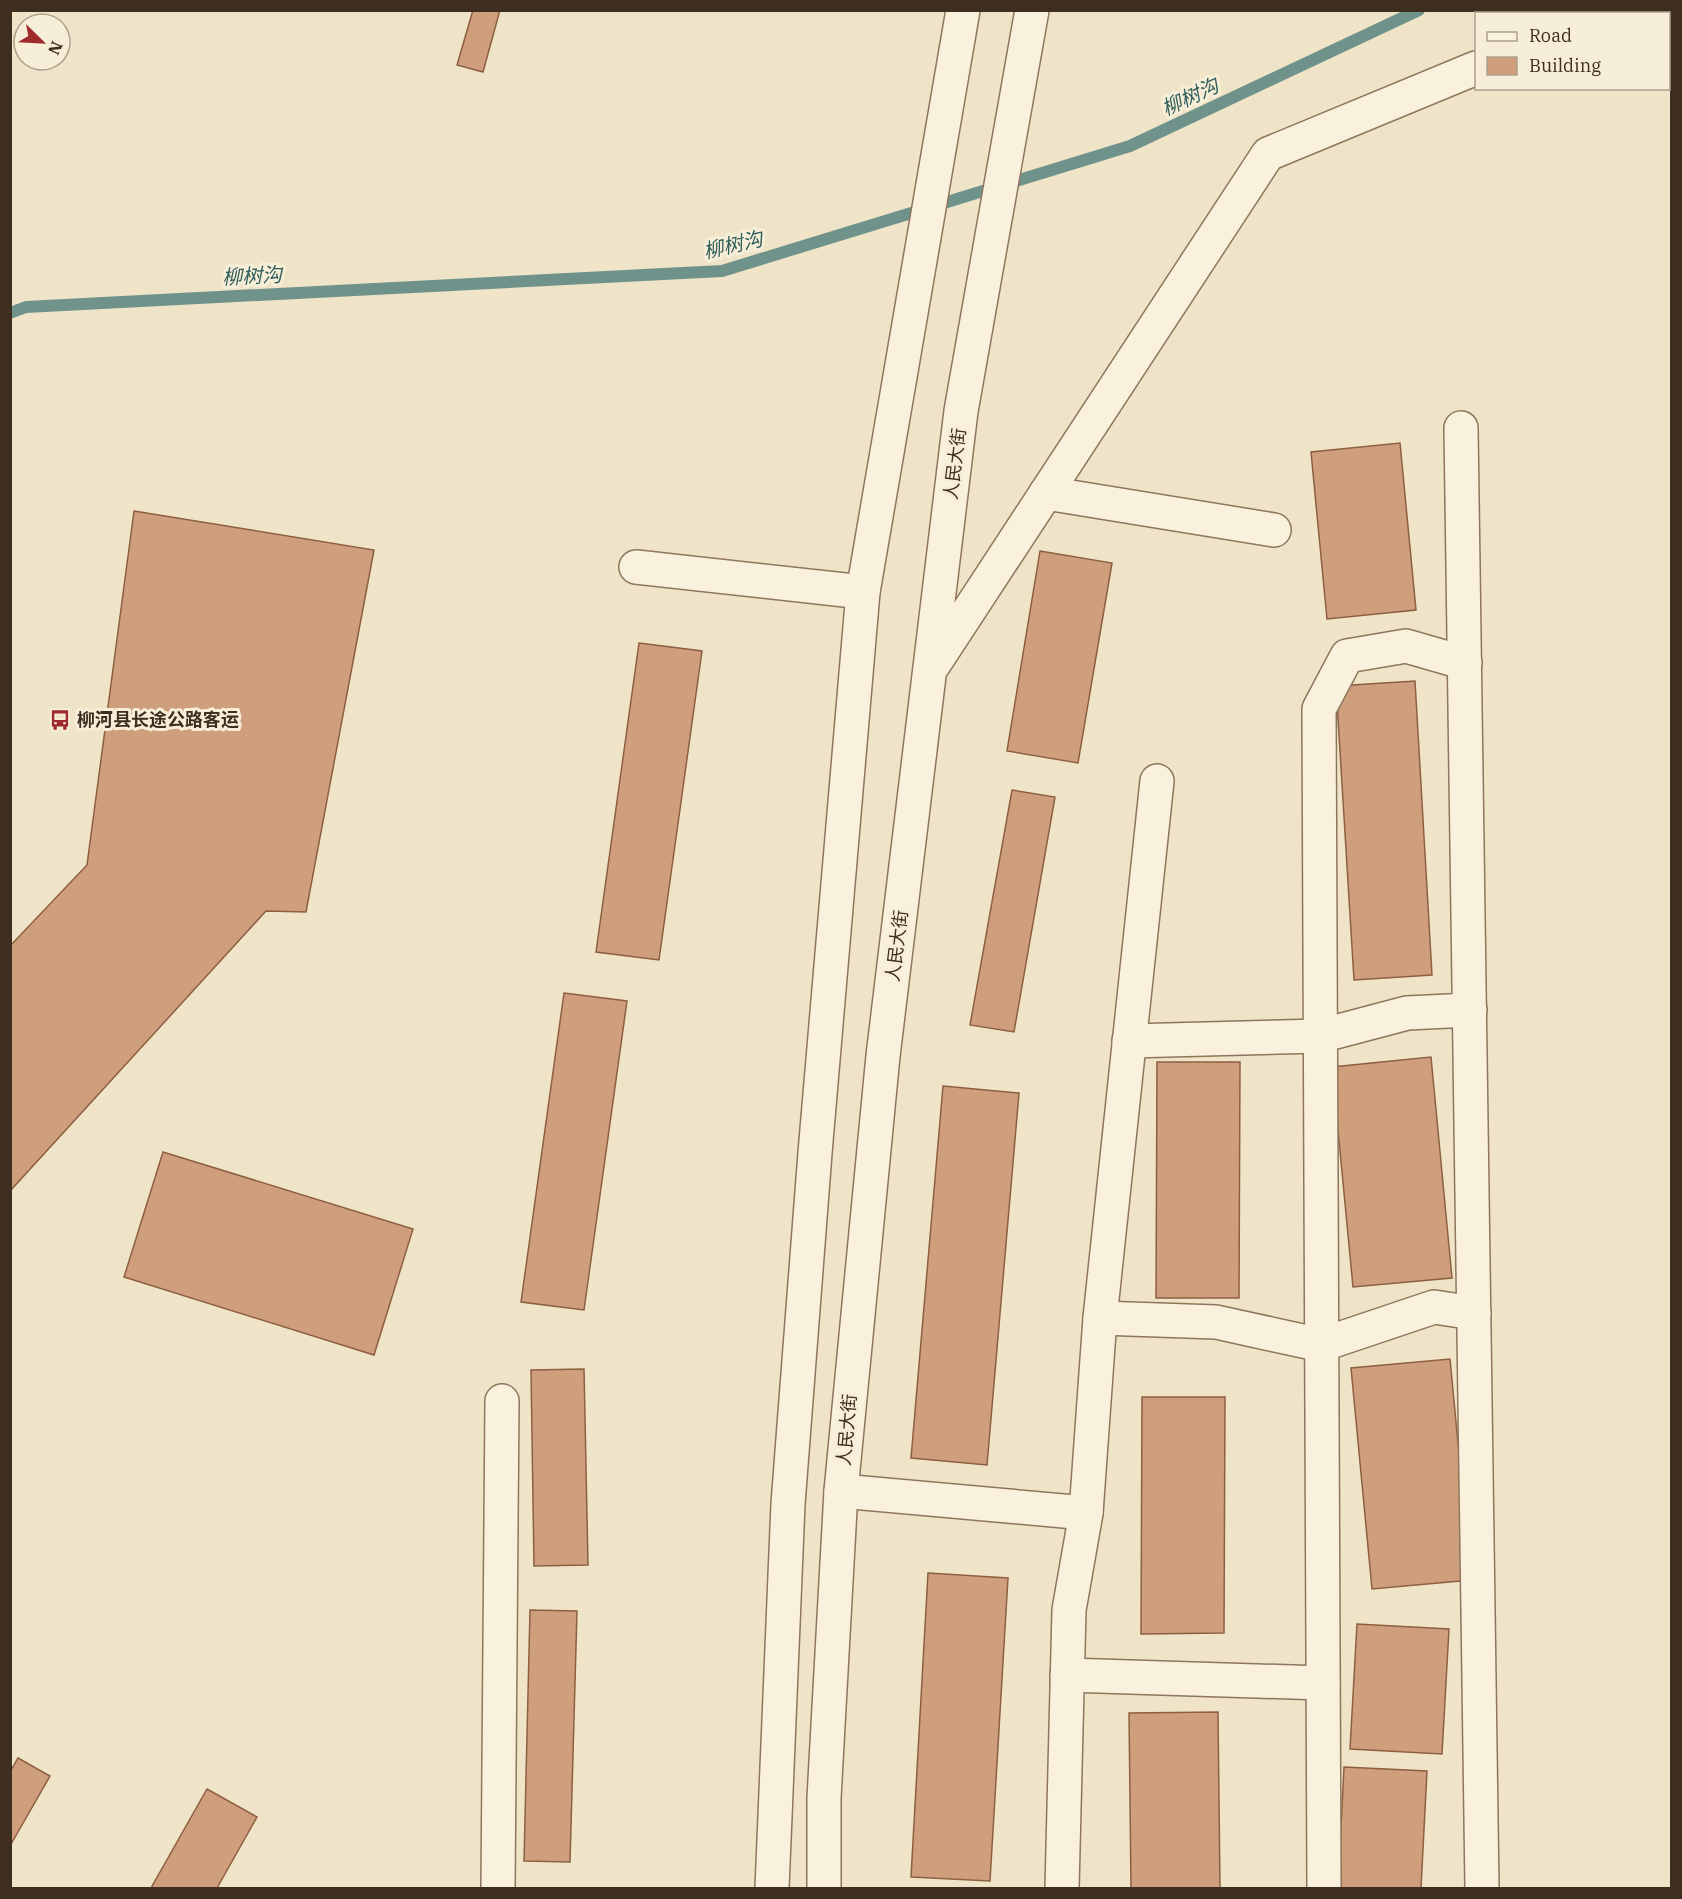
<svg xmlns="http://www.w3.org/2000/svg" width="1682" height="1899" viewBox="0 0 1682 1899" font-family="'IBM Plex Serif','Noto Sans SC',serif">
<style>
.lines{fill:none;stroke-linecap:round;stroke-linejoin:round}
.stream{stroke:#6f938a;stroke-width:12}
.building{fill:#cf9f7d;stroke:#8d5f41;stroke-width:1.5}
.minor-casing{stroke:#8d765c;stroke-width:36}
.minor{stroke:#faf1dc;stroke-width:33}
.labels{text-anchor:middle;stroke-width:6;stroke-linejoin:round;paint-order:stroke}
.street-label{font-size:18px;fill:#3d2e20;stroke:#f7eed8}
.poi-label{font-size:18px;font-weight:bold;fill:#3d2e20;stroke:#f7eed8;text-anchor:start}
.water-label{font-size:20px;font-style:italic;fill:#2f5d5a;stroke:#f7eed8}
</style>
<rect width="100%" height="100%" fill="#f0e4c8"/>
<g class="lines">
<polyline class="stream" points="10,313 26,307 722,271 1130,146 1419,10"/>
</g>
<g class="building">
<polygon points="473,10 500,10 483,72 457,65"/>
<polygon points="1400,443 1416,610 1327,619 1311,452"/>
<polygon points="134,511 374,550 306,912 266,911 10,1191 10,946 87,865"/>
<polygon points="1040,551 1112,563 1078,763 1007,751"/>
<polygon points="639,643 702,651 659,960 596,952"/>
<polygon points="1415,681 1432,975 1354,980 1336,686"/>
<polygon points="1012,790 1055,797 1014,1032 970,1025"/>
<polygon points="564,993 627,1001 584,1310 521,1302"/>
<polygon points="1431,1057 1452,1278 1353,1287 1332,1067"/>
<polygon points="1157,1062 1240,1062 1239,1298 1156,1298"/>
<polygon points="943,1086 1019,1093 987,1465 911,1458"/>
<polygon points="163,1152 413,1229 374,1355 124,1277"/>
<polygon points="1450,1359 1471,1580 1372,1589 1351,1368"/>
<polygon points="584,1369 588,1565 534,1566 531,1370"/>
<polygon points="1142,1397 1225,1397 1224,1633 1141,1634"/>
<polygon points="928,1573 1008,1578 990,1881 911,1877"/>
<polygon points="530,1610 577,1611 570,1862 524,1861"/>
<polygon points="1357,1624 1449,1629 1442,1754 1350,1749"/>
<polygon points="1218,1712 1220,1888 1131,1888 1129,1713"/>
<polygon points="18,1758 50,1776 10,1846 10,1772"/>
<polygon points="1344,1767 1427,1771 1421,1888 1338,1888"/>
<polygon points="207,1789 257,1817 217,1888 151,1888"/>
</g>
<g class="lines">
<g class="minor-casing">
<g id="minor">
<polyline points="1608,14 1615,10"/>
<polyline points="1461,428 1482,1888"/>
<polyline points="1046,493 1274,530"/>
<polyline points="636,567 863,592"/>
<polyline points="934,664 1268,154 1476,68"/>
<polyline points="1129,1041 1320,1036 1407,1013 1470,1010"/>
<polyline points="1100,1318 1216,1322 1321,1345 1434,1307 1474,1313"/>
<polyline points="841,1491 1086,1513"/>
<polyline points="1067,1675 1323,1683"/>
<polyline points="498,1888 502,1401"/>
<polyline points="772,1888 788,1504 815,1153 863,592 963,10"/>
<polyline points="824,1888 824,1798 841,1491 883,1056 961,411 1032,10"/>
<polyline points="1062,1888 1069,1610 1086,1513 1100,1318 1157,781"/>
<polyline points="1324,1888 1319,709 1347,656 1406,646 1465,663"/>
</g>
</g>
<use href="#minor" class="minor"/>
</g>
<defs>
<g id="bus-bare" transform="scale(1.62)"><path d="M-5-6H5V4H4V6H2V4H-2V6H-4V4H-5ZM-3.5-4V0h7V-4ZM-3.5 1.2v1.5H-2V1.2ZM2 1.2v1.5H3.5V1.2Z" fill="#9e2a2b" stroke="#f7eed8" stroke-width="2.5" paint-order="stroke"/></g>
</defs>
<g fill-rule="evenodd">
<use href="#bus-bare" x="60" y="720"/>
</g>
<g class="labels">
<g class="street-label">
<text transform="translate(955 464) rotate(-83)" y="6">人民大街</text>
<text transform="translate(897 946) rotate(-83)" y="6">人民大街</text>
<text transform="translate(847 1430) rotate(-85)" y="6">人民大街</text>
</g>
<g class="poi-label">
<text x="77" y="726">柳河县长途公路客运</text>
</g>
<g class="water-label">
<text transform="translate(1190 97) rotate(-25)" y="7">柳树沟</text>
<text transform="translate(733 245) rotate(-13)" y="7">柳树沟</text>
<text transform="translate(252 276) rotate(-3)" y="7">柳树沟</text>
</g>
</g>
<rect width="1682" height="1899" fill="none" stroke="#3d2e20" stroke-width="24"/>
<rect x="1475" y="12" width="195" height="78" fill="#f7eed8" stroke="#ada18e" stroke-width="1.5"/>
<rect x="1487" y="32" width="30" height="9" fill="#faf1dc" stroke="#ada18e" stroke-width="1.5"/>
<text x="1529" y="42" font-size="18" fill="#3d2e20">Road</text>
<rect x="1487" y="57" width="30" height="18" fill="#cf9f7d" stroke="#ada18e" stroke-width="1.5"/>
<text x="1529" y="72" font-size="18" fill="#3d2e20">Building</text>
<g transform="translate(42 42) rotate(114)"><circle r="28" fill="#f7eed8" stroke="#ada18e" stroke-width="1.5"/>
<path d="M0-4.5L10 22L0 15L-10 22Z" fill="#9e2a2b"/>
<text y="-9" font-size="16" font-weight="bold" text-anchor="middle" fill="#3d2e20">N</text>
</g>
</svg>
